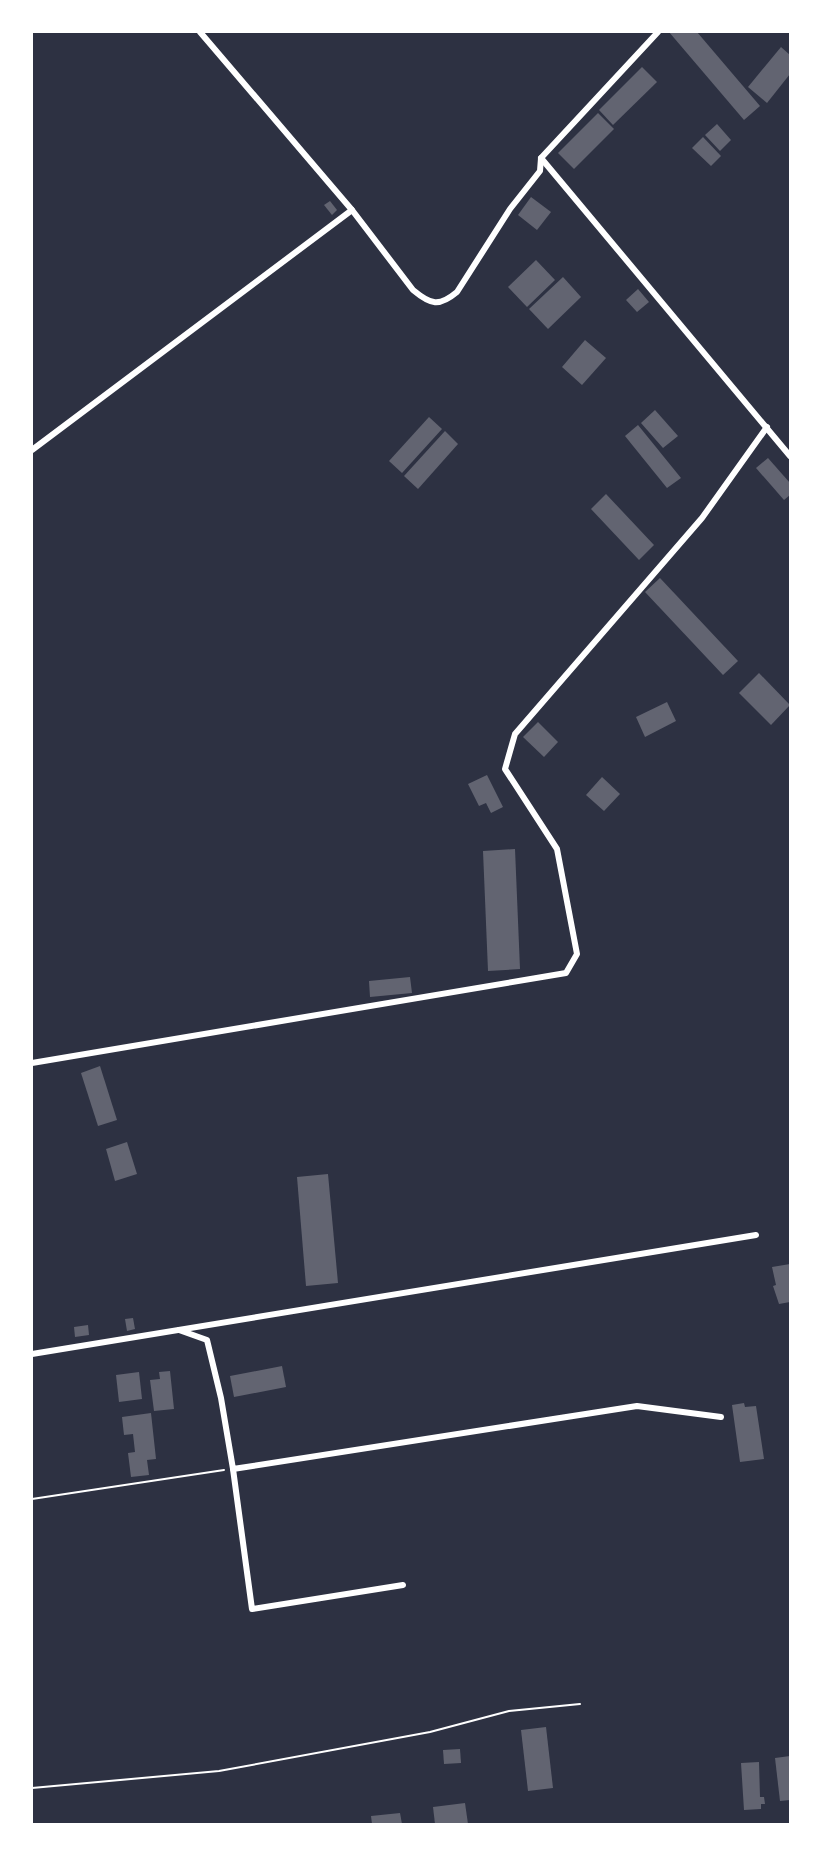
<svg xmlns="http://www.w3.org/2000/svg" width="822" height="1856" viewBox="0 0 822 1856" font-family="Mulish,sans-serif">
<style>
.building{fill:#626471}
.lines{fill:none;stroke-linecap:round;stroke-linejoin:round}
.path{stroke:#fff;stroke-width:2}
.minor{stroke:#fff;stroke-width:6}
</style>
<rect width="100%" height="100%" fill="#2d3142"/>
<g class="building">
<polygon points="669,32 697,32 760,106 744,120"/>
<polygon points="781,47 790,55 790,74 767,103 748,87"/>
<polygon points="642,67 657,82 613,125 599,110"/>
<polygon points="598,113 614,129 574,169 558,153"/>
<polygon points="717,124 731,140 720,151 705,135"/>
<polygon points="703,137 721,156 711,166 692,148"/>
<polygon points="531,197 551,212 537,230 518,215"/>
<polygon points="330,201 337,210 332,215 324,205"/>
<polygon points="536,260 555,280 527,307 508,287"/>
<polygon points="563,277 581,297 548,329 529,309"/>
<polygon points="638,289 649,302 637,312 626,300"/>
<polygon points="585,340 606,358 582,385 562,367"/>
<polygon points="655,410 678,436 663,448 641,423"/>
<polygon points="429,417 442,429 402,473 389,461"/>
<polygon points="638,425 681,478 667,488 625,436"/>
<polygon points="445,431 458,444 418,489 404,476"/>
<polygon points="768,458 790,483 790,495 784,500 756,468"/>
<polygon points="606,494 654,545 639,560 591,509"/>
<polygon points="660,578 738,661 723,675 645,592"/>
<polygon points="759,673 790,705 771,725 739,693"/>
<polygon points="667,702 676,721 645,737 636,717"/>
<polygon points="538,722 558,742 544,757 523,737"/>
<polygon points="487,775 503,807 491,813 486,803 479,806 468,784"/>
<polygon points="602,777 620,794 604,811 586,795"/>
<polygon points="515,849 520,969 488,971 483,851"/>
<polygon points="410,977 412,993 370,997 369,981"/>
<polygon points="100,1066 117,1120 98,1126 81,1073"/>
<polygon points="127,1142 137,1174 115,1181 106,1149"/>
<polygon points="328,1174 338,1283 306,1286 297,1177"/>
<polygon points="790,1264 790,1302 779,1304 773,1286 776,1285 772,1267"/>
<polygon points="133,1318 135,1329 127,1331 125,1319"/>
<polygon points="88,1325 89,1335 75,1337 74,1327"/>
<polygon points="282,1366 286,1387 234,1397 230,1376"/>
<polygon points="170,1371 174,1409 154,1411 150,1380 160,1379 159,1372"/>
<polygon points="139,1372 142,1399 119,1402 116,1375"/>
<polygon points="744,1403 745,1407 756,1406 764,1459 740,1462 732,1405"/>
<polygon points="151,1413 156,1459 147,1460 149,1475 131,1477 128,1453 135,1452 133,1434 124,1435 122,1417"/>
<polygon points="546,1727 553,1788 528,1791 521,1730"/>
<polygon points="460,1749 461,1763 444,1764 443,1750"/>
<polygon points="790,1756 790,1800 780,1801 775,1758"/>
<polygon points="759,1762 760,1797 764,1797 765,1804 761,1804 761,1809 744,1810 741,1763"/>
<polygon points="465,1803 468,1824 435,1824 433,1807"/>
<polygon points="400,1813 402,1824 372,1824 371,1816"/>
</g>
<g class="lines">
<g class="path">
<polyline points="32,1499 224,1470"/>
<polyline points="32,1788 219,1771 430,1732 509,1711 580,1704"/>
</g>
<g class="minor">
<path d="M200 32 352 210 413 290C431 305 439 307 457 292L510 209 540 171 541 158 658 32"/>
<polyline points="541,158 790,456"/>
<polyline points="32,450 352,210"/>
<polyline points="32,1063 566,973 577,954 557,849 505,769 515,734 702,518 767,427"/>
<polyline points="179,1330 207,1340 221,1398 233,1469 637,1406 721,1417"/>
<polyline points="32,1354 756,1235"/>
<polyline points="233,1469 252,1609 403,1585"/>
</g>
</g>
<rect width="822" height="1856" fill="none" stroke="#ffffff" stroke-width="66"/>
</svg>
